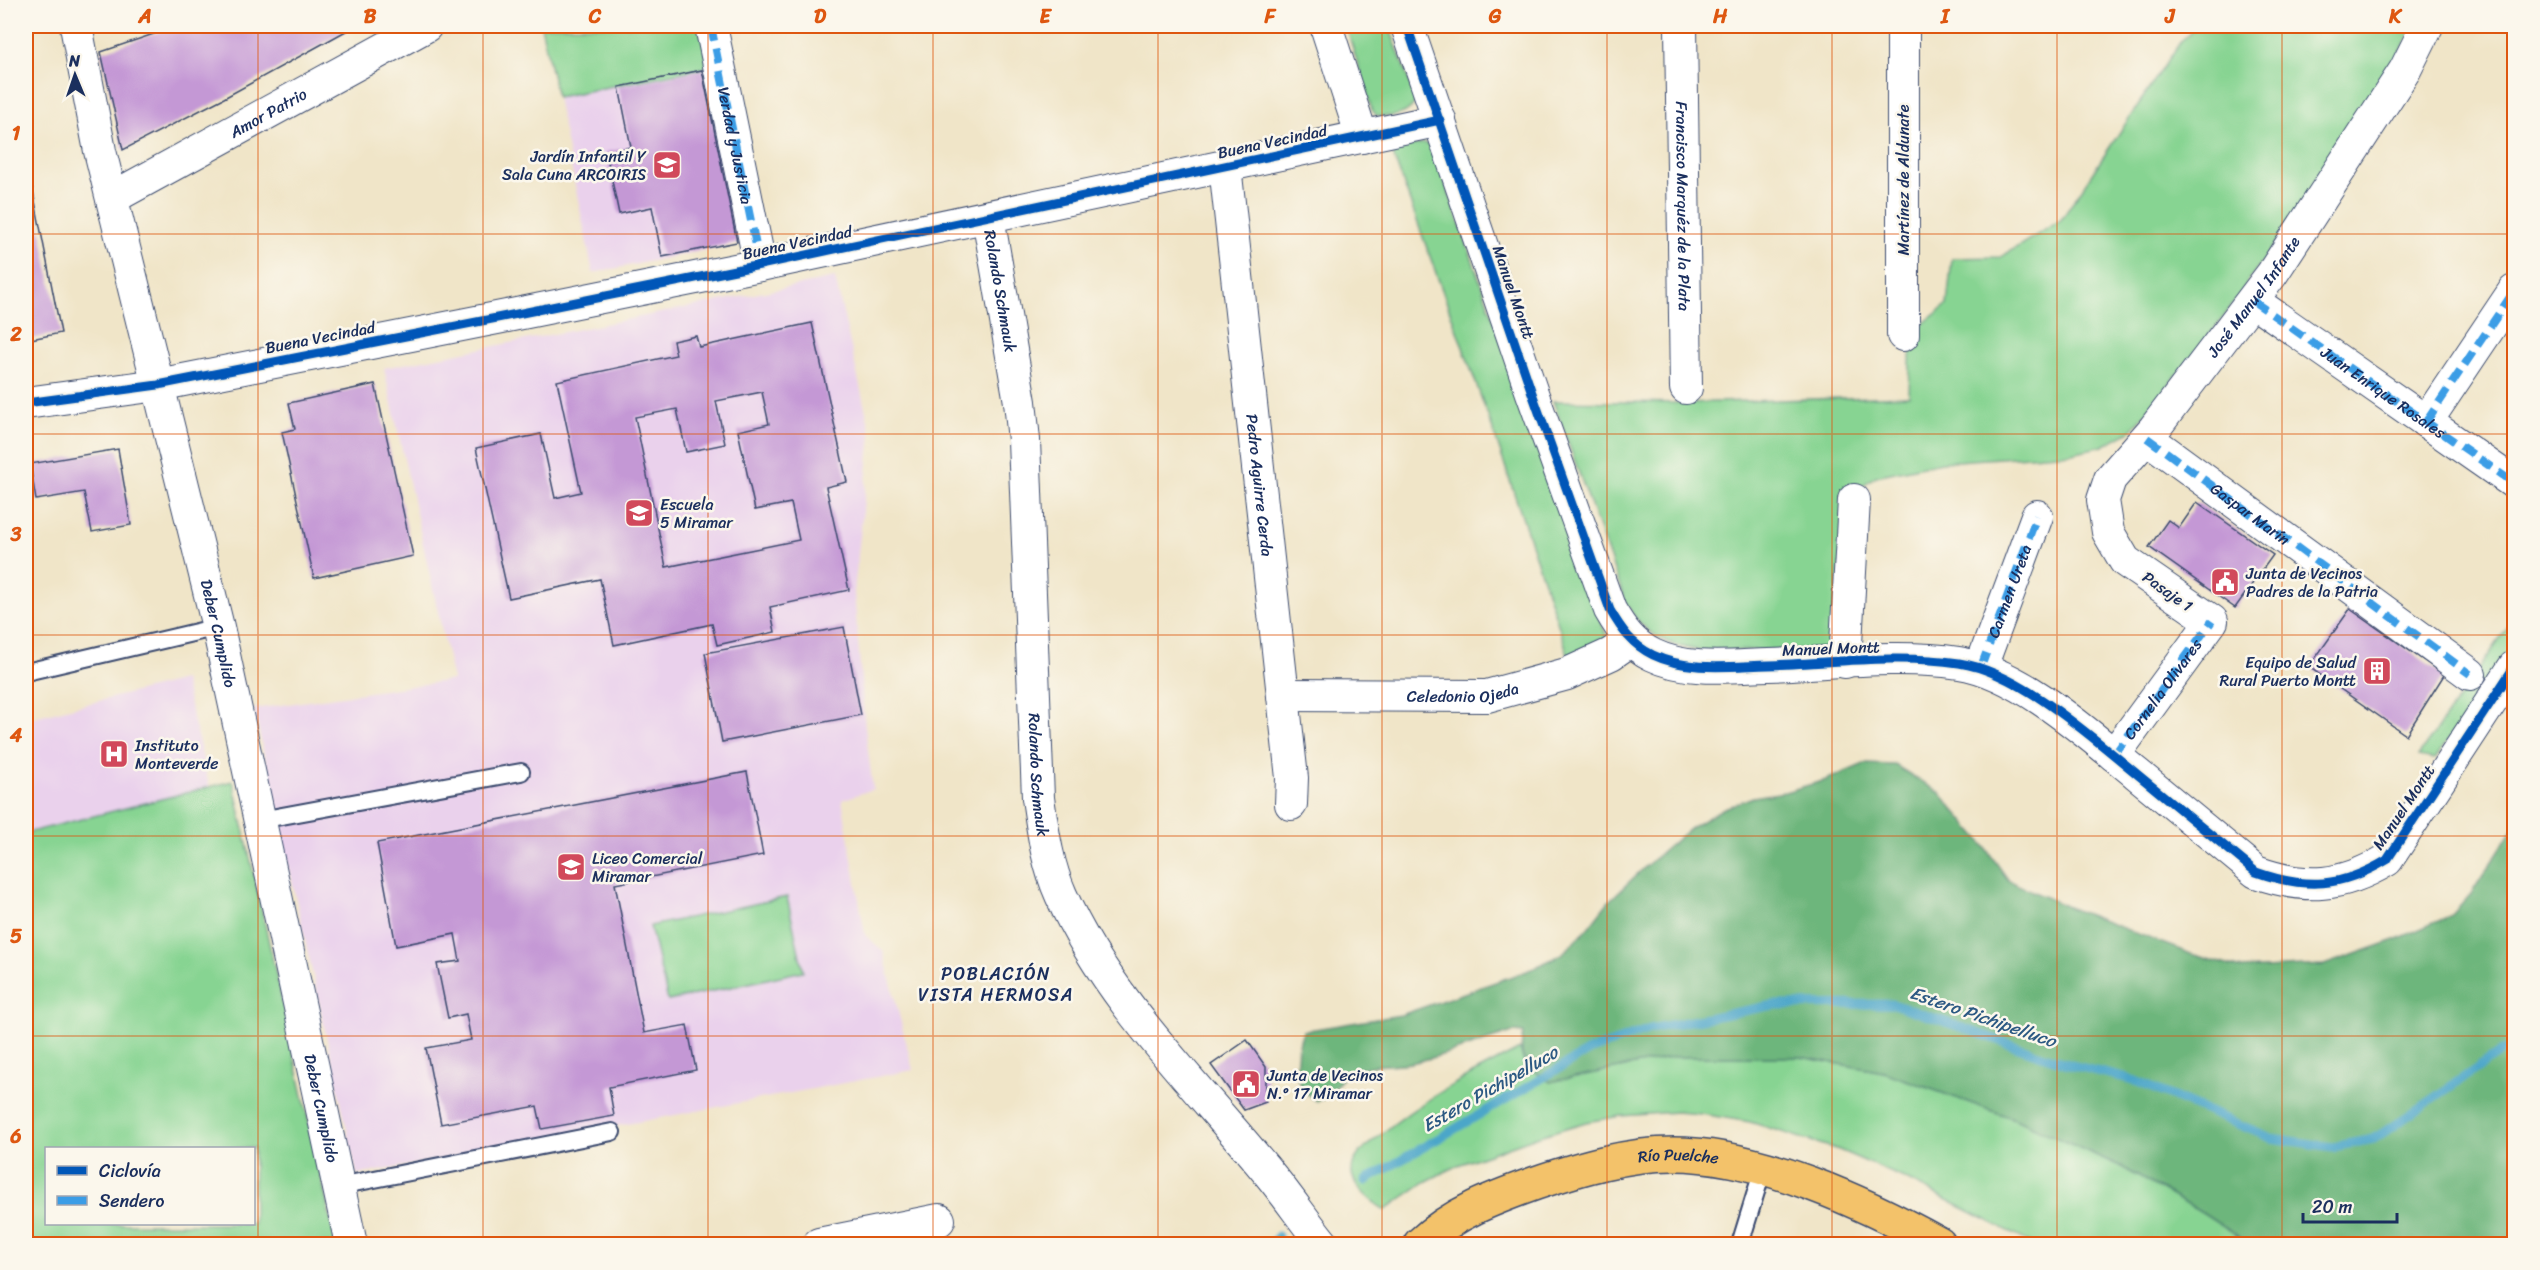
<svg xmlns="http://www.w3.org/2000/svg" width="2540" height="1270" viewBox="0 0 2540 1270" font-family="Sriracha,sans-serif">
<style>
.built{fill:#ead1ec}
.green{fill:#87d492;stroke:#518278;stroke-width:1.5;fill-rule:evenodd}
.forest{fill:#6db67c;stroke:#44726d;stroke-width:1.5}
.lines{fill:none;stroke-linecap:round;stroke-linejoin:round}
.stream{stroke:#4ba6c9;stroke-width:9}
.building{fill:#c498d5;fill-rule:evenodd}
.service-casing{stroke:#3b4a6e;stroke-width:20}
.minor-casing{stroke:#3b4a6e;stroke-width:34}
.primary-casing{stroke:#3b4a6e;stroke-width:36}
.service{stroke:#fff;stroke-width:16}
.minor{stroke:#fff;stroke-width:32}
.primary{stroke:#f3c26a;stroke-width:33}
.quiet{stroke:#3b9de6;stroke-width:8;stroke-dasharray:15 8;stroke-linecap:butt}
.cycleway-casing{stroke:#fbf7ec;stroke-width:13}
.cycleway{stroke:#0057b8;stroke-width:9}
.grid{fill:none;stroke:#de5710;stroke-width:1.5;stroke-opacity:0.55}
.labels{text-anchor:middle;stroke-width:5;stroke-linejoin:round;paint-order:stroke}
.street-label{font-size:16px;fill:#1b2f5e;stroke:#fbf7ec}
.poi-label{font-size:16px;fill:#1b2f5e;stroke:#fbf7ec;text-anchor:start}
.neighbourhood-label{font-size:18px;letter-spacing:1.5px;fill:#1b2f5e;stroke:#fbf7ec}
.water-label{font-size:18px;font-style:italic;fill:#2c5983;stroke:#fbf7ec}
.neatline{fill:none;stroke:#de5710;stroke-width:2}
.grid-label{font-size:20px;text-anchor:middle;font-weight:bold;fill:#de5710}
</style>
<rect width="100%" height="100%" fill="#fbf7ec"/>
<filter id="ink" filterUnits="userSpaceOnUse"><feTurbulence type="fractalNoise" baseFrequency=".0167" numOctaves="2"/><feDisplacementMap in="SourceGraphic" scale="12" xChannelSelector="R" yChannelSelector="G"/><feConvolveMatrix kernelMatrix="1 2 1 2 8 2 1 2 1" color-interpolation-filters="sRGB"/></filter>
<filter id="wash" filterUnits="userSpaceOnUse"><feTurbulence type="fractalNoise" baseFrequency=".008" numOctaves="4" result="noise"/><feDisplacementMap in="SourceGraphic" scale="24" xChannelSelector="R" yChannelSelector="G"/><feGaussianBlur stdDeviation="1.35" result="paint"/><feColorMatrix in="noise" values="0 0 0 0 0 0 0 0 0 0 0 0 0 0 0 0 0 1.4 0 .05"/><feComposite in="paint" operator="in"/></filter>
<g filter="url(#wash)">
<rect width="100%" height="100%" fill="#f0e5c8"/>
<g class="built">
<polygon points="709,67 745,242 593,273 557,97"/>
<polygon points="835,278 871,434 854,592 865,727 873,789 842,800 865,935 883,951 913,1070 357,1175 254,709 453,680 384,368"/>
<polygon points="184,680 210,789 26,833 26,719"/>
</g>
<g class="green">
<polygon points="541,26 700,26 709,67 557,97"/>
<path d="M1346 26H1389L1416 100C1410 115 1392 118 1377 116L1372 110Z"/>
<path d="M2197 26H2414L2377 95 2226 314 2132 430 2103 446 2072 453 1942 462 1876 476 1845 498 1833 649 1704 651C1670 647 1643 635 1626 603L1553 401 1685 403 1909 396 1911 333 1947 305 1952 258 2001 257 2061 220 2181 41Z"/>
<polygon points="1424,143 1432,146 1607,638 1601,649 1570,660 1493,430 1392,152 1403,147"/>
<polygon points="2514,619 2514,647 2435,759 2418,756"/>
<path d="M233 781 336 1244H26V833ZM46 1148H254V1224H46Z"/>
<polygon points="787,897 803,971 668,1001 650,926"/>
<path d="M1520 1049 1524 1062 1550 1082 1674 1057H1801L1884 1072 2015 1119 2120 1166 2202 1213 2250 1244H2033L1906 1179 1839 1150 1750 1122 1701 1114 1676 1112 1621 1116 1586 1122 1539 1136 1458 1165 1425 1182 1385 1210C1372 1202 1346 1183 1353 1164 1357 1153 1369 1144 1378 1137 1421 1100 1469 1075 1520 1049Z"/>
</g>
<path class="forest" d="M1864 764 1895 765 1940 793 1980 840 2009 881 2075 910 2191 954 2242 969 2324 965 2395 940 2452 915 2471 894 2514 827V1244H2250L2202 1213 2120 1166 2015 1119 1884 1072 1801 1057H1674L1550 1082C1528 1066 1517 1063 1523 1033L1513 1032C1480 1042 1448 1055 1415 1062 1394 1067 1370 1062 1350 1073 1341 1078 1334 1088 1330 1097L1317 1101C1313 1098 1305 1093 1302 1089 1293 1073 1297 1047 1303 1031L1401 1015 1527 971 1561 955 1587 929 1609 901 1646 866 1689 829 1722 809 1753 797 1785 792 1826 780Z"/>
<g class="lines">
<g class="stream">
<polyline points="1365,1181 1589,1051 1650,1029 1774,1005 1893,1004 2068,1064 2133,1080 2271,1138 2333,1147 2374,1139 2514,1043"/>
<polyline points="1271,1244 1278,1236"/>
</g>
</g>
<g id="blocks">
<g class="building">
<polygon points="177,26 355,26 224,98 123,150 101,52"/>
<polygon points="702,70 737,242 662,257 652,207 619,214 606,152 631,147 619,87"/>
<polygon points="30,176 61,333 26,340 26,177"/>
<path d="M812 323 847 482 826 487 849 590 770 607 775 632 717 645 712 624 614 645 600 579 509 598 476 448 541 434 555 498 581 492 557 381 676 355 673 341 696 336 699 347ZM762 392 769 424 738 431 755 510 791 503 799 540 666 567 635 417 677 409 686 452 725 444 716 401Z"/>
<polygon points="375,384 413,556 314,578 282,432 295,429 289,403"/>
<polygon points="118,449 131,525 92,532 84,492 36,500 30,464"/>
<polygon points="2197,502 2273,555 2235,608 2149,547 2168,520 2179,528"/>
<polygon points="2350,609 2444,675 2406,735 2309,667"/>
<polygon points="844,627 861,715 722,742 705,653"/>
<polygon points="747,772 763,855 615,884 644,1033 687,1025 696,1070 609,1087 614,1116 542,1129 537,1106 441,1124 426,1048 471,1040 466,1014 448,1018 437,964 460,961 455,934 396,946 377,843"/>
<polygon points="1247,1040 1266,1067 1266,1102 1244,1110 1211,1065"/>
</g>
</g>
</g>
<g filter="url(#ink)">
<use href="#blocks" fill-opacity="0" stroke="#3b4a6e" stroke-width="1.5"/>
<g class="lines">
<g class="service-casing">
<g id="service">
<polyline points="26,672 218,627"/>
<polyline points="260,820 521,772"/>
<polyline points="339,1186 612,1132"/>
<polyline points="1740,1244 1763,1169"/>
</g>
</g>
<g class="minor-casing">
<g id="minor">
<path id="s1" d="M76 26 100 151 218 627 351 1244"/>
<polyline points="711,26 760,265"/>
<polyline points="1326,26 1362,137"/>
<path d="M1407 26 1532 393 1610 610C1621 629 1632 645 1653 655 1688 672 1731 666 1769 665 1831 663 1897 654 1959 663 2020 672 2089 735 2137 774 2177 807 2216 839 2256 872 2306 890 2342 887 2387 860L2514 667"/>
<path id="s2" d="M1681 26 1686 388"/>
<polyline points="1903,26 1903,335"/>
<path id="s3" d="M1225 166 1292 778 1291 804"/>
<path id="s4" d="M112 198 426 26"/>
<path id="s5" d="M988 217 1020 402 1024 440 1038 798C1043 831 1047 864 1061 895 1108 1001 1199 1087 1271 1176 1289 1198 1305 1222 1323 1244"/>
<polyline points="2253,301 2514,483"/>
<polyline points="26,403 158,385 507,316 760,265 1440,120"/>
<polyline points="2426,422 2514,291"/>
<path id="s6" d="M2147 438 2470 674"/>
<polyline points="1845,662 1854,500"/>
<path id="s7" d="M1981 667 2037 516"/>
<path id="s8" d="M1283 695 1487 696 1567 674 1611 654 1631 640"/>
<path id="s9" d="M2114 755 2212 621 2125 561 2108 532 2103 500 2110 479 2154 429 2272 274 2405 70 2427 26"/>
<polyline points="819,1244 939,1220"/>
</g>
</g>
<g class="primary-casing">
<g id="primary">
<path id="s10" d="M1420 1244C1453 1213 1494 1198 1536 1183 1580 1168 1626 1154 1674 1154 1759 1154 1865 1203 1939 1244"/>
</g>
</g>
<use href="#service" class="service"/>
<use href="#minor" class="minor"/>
<use href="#primary" class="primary"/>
<g class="quiet">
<path id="s11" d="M711 26 760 265"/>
<path id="s12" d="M2253 301 2514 483"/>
<polyline points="2426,422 2514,291"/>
<polyline points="2147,438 2470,674"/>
<polyline points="1981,667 2037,516"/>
<polyline points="2114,755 2212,621"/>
</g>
<g class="cycleway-casing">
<g id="cycleway">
<path d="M1407 26 1532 393 1610 610C1621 629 1632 645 1653 655 1688 672 1731 666 1769 665 1831 663 1897 654 1959 663 2020 672 2089 735 2137 774 2177 807 2216 839 2256 872 2306 890 2342 887 2387 860L2514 667"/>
<polyline points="26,403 158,385 507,316 760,265 1440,120"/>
</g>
</g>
<use href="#cycleway" class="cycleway"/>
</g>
</g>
<path class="grid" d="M258 26V1244M483 26V1244M708 26V1244M933 26V1244M1158 26V1244M1382 26V1244M1607 26V1244M1832 26V1244M2057 26V1244M2282 26V1244M26 234H2514M26 434H2514M26 635H2514M26 836H2514M26 1036H2514"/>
<defs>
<g id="school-square" transform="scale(1.5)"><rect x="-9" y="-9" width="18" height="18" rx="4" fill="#d1495b" stroke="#fbf7ec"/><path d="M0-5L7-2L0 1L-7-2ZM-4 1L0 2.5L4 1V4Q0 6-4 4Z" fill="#fff"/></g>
<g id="civic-square" transform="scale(1.5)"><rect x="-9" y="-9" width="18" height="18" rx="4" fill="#d1495b" stroke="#fbf7ec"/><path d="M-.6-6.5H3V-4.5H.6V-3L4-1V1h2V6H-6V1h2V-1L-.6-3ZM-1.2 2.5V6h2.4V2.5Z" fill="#fff"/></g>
<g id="building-square" transform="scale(1.5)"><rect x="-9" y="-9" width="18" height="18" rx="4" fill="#d1495b" stroke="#fbf7ec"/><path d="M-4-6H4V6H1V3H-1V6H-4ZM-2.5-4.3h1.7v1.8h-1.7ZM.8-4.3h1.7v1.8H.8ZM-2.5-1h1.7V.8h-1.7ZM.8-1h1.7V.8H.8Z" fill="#fff"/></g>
<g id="hospital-square" transform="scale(1.5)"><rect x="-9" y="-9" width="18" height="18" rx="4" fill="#d1495b" stroke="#fbf7ec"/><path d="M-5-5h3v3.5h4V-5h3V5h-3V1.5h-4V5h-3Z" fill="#fff"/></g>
</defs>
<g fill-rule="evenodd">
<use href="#school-square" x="667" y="165"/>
<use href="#school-square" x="639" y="513"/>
<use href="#civic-square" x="2225" y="582"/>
<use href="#building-square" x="2377" y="671"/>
<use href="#hospital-square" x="114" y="754"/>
<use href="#school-square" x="571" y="867"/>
<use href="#civic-square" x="1246" y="1084"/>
</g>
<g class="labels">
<g class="street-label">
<text dy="6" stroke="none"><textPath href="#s4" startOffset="178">Amor Patrio</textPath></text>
<text transform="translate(1272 141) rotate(-12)" y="6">Buena Vecindad</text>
<text dy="6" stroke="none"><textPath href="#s11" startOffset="122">Verdad y Justicia</textPath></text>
<text transform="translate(1903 180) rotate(-90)" y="6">Martínez de Aldunate</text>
<text dy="6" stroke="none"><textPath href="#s2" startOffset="180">Francisco Marquéz de la Plata</textPath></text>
<text transform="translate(797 242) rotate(-12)" y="6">Buena Vecindad</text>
<text dy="6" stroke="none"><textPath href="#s5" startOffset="75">Rolando Schmauk</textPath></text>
<text transform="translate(1514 292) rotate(71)" y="6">Manuel Montt</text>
<text dy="6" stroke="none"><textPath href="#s9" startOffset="592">José Manuel Infante</textPath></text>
<text transform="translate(320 337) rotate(-11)" y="6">Buena Vecindad</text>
<text dy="6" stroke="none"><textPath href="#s12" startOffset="159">Juan Enrique Rosales</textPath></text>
<text dy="6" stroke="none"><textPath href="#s3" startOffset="321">Pedro Aguirre Cerda</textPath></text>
<text dy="6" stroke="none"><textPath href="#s6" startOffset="128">Gaspar Marín</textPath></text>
<text transform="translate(2168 591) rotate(35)" y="6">Pasaje 1</text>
<text dy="6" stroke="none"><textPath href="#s7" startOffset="81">Carmen Ureta</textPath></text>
<text dy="6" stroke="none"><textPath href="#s1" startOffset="624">Deber Cumplido</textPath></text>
<text transform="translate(1831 648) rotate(-2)" y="6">Manuel Montt</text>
<text dy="6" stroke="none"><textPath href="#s9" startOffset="82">Cornelia Olivares</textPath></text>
<text dy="6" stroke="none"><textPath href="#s8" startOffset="180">Celedonio Ojeda</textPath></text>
<text dy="6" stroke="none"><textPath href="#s5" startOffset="561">Rolando Schmauk</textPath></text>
<text transform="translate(2403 807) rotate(-56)" y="6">Manuel Montt</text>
<text dy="6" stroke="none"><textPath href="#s1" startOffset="1110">Deber Cumplido</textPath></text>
<text dy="6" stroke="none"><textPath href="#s10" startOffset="278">Río Puelche</textPath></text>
</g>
<g class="poi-label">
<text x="646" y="162" text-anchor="end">Jardín Infantil Y<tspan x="646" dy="18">Sala Cuna ARCOIRIS</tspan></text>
<text x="660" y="510">Escuela<tspan x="660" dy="18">5 Miramar</tspan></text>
<text x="2246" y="579">Junta de Vecinos<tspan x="2246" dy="18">Padres de la Patria</tspan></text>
<text x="2356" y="668" text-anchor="end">Equipo de Salud<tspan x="2356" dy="18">Rural Puerto Montt</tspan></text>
<text x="135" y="751">Instituto<tspan x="135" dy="18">Monteverde</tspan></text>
<text x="592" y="864">Liceo Comercial<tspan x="592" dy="18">Miramar</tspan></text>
<text x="1267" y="1081">Junta de Vecinos<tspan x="1267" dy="18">N.º 17 Miramar</tspan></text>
</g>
<g class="neighbourhood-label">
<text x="996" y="980">POBLACIÓN<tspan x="996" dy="21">VISTA HERMOSA</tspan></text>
</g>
<g class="water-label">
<text transform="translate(1983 1017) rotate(19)" y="6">Estero Pichipelluco</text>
<text transform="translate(1490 1089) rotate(-30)" y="6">Estero Pichipelluco</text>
</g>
</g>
<rect width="2540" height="1270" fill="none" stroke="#fbf7ec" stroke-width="66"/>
<rect x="45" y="1147" width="210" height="78" fill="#fbf7ec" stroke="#a1a7b3" stroke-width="1.5"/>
<rect x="57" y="1166" width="30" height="9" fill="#0057b8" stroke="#a1a7b3" stroke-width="1.5"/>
<text x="99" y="1177" font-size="18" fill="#1b2f5e">Ciclovía</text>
<rect x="57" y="1196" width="30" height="9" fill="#3b9de6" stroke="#a1a7b3" stroke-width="1.5"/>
<text x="99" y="1207" font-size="18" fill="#1b2f5e">Sendero</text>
<g transform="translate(75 75) rotate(358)" stroke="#fbf7ec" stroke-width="4.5" paint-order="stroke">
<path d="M0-4.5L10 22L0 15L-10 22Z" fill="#1b2f5e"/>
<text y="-9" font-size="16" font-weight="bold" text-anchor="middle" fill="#1b2f5e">N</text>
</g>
<path d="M2303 1213v9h94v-9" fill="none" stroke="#1b2f5e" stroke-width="3"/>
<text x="2312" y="1213" font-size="18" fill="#1b2f5e" stroke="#fbf7ec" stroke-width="4.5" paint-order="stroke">20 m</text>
<rect x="33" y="33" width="2474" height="1204" class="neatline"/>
<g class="grid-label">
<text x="145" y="23">A</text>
<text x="370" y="23">B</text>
<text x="595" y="23">C</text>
<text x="820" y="23">D</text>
<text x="1045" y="23">E</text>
<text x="1270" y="23">F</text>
<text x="1495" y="23">G</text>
<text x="1720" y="23">H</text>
<text x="1945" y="23">I</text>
<text x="2170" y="23">J</text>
<text x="2395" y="23">K</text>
<text x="16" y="140">1</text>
<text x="16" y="341">2</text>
<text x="16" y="541">3</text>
<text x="16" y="742">4</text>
<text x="16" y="943">5</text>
<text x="16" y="1143">6</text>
</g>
</svg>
